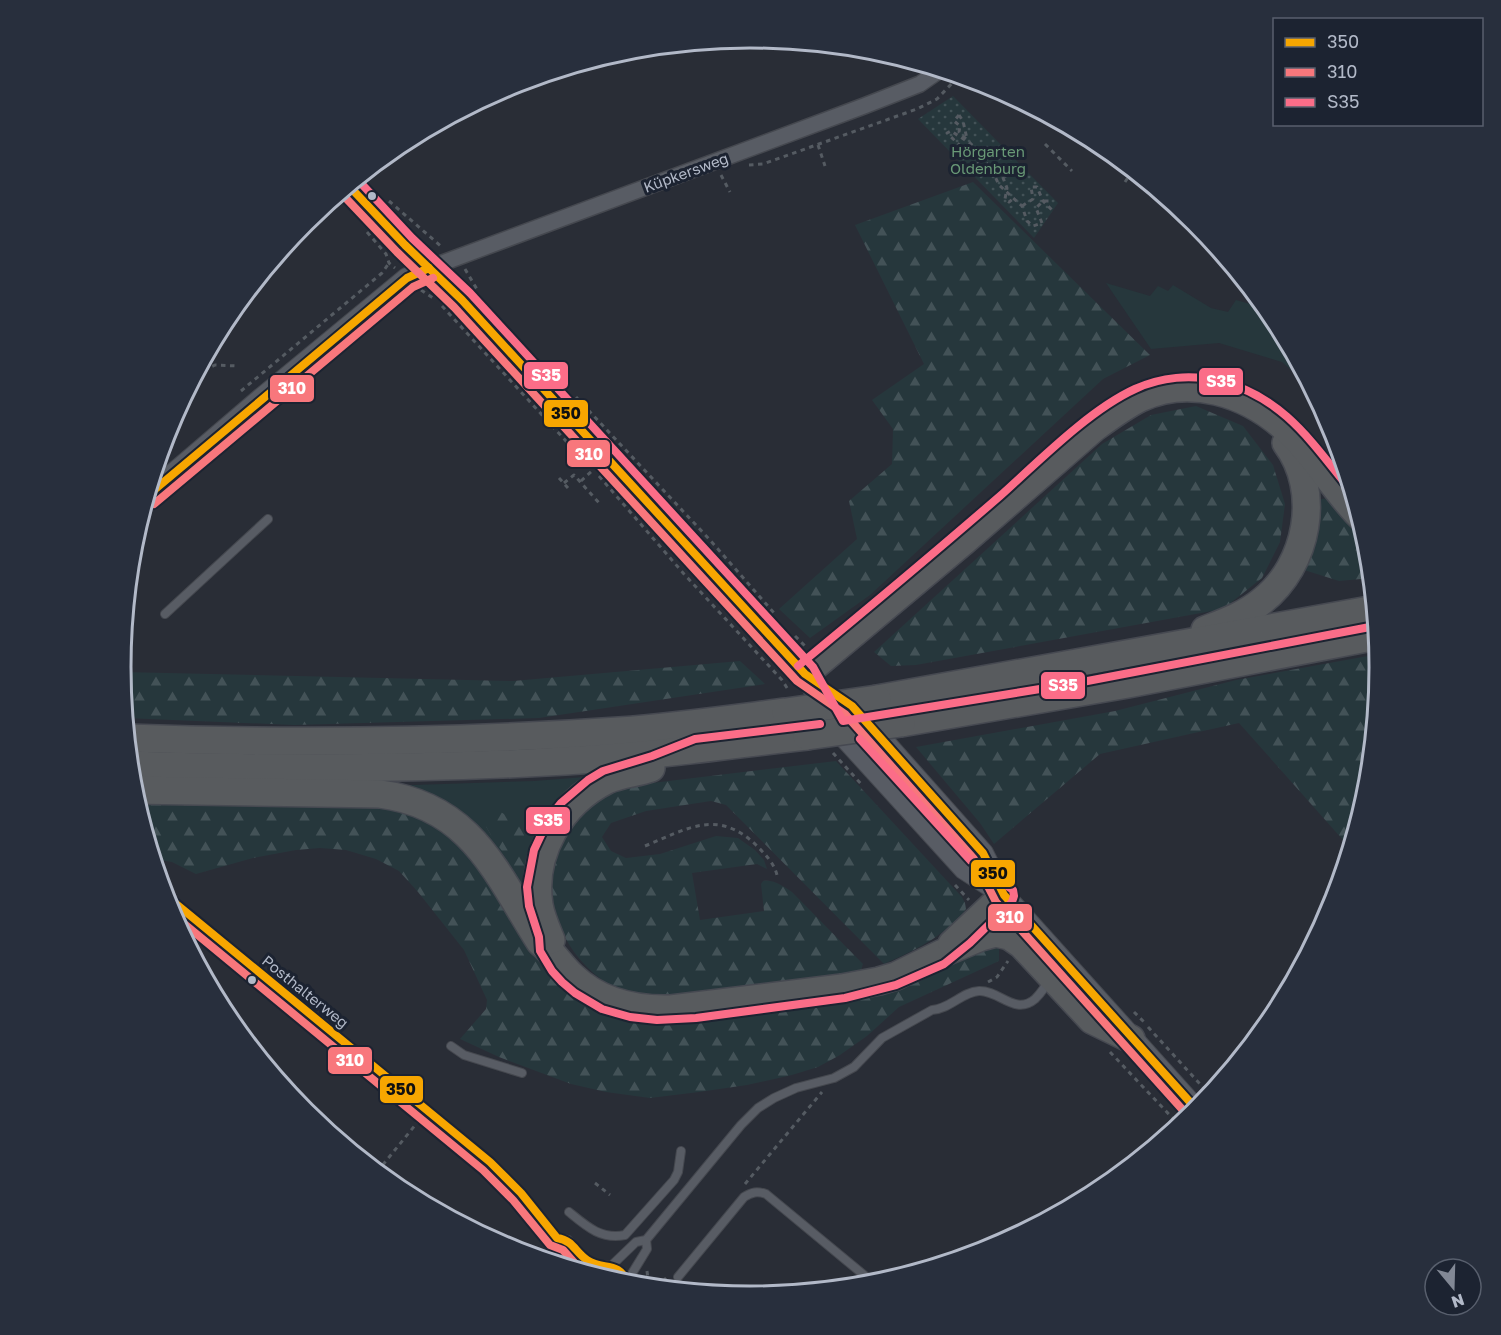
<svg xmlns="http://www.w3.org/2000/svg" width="1501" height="1335" viewBox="0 0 1501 1335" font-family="'Golos Text',sans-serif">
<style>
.green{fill:#26373c}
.forest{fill:url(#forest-firs)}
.garden{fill:url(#garden-dots)}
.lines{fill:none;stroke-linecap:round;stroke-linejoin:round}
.service-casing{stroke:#45484f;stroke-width:10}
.minor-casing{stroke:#45484f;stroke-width:18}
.tertiary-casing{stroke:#45484f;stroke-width:22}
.motorway-casing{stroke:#464951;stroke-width:30}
.path{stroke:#555b62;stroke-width:3;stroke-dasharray:4.5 4.5;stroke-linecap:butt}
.service{stroke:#585c64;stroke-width:8}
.minor{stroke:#585c64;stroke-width:15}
.tertiary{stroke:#585c64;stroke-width:20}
.motorway{stroke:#585b5e;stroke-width:27}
.motorway-bridge-casing{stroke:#464951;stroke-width:30;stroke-linecap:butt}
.motorway-bridge{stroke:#585b5e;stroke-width:27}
.bus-1-casing{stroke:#1c2331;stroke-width:12}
.bus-2-casing{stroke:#1c2331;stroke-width:12}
.bus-3-casing{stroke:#1c2331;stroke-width:12}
.bus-1{stroke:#f7a600;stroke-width:8}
.bus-2{stroke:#f8777c;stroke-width:8}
.bus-3{stroke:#fb6d88;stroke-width:8}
.bus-dot{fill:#b2b9c8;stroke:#1c2331;stroke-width:2}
.labels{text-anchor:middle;stroke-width:6;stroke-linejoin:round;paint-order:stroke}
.park-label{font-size:15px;fill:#699976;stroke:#1c2331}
.street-label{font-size:15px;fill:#b2b9c8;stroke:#1c2331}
.rim{fill:none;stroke:#b2b9c8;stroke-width:3}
.line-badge{stroke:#1c2331;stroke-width:2}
.badge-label{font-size:16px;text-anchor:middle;font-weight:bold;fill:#fff}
.pale-badge-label{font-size:16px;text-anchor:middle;font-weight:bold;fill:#111}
</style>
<defs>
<pattern id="forest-firs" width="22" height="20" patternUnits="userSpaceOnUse" patternTransform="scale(1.5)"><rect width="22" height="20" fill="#26373c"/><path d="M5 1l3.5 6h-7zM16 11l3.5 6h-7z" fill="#435257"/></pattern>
<pattern id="garden-dots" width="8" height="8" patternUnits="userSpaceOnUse" patternTransform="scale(1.5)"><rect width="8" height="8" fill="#26373c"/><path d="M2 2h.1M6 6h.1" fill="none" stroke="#435257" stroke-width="1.8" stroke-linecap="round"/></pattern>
</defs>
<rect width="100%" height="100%" fill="#292d36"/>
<g class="green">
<polygon points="1106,283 1150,296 1158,286 1168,291 1173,285 1211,308 1228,312 1236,300 1268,309 1275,318 1313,389 1282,362 1219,343 1151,349"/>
<polygon points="597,776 533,897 384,786 534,781"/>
</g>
<g class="forest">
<polygon points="973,182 1150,355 1103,379 870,595 810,638 779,609 857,539 849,501 892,464 893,429 872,400 924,364 855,225"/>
<polygon points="1196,406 1243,426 1273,465 1285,504 1280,542 1262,578 1223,609 916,665 891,666 874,652 1102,444 1151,415"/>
<polygon points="1328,498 1357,530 1366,536 1372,578 1339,581 1301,569 1315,500"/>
<polygon points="1379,654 1380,668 1368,791 1351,849 1239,723 1100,754 994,844 980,823 916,747 1115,711 1236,680"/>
<polygon points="740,661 765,684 539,718 294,725 125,718 121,672 513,681"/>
<path d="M836 761 962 897 965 903 966 909C946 936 913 951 884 964L726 805 711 801 646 811 611 823 602 837 611 851 626 858 660 854 716 836 738 838 755 850 764 860 767 869 757 864 692 873 700 920 764 911 761 884 763 881C774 879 783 886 792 892L863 964 860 972C815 979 770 985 725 992 700 995 662 1003 638 997 552 973 516 856 596 802 613 790 633 787 652 783Z"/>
<polygon points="135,799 361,802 419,817 449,835 468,853 496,892 525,943 548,974 564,991 573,998 595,1009 646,1020 999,942 999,961 899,1007 867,1036 840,1055 818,1067 792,1075 747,1085 699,1092 650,1098 606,1092 571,1084 499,1057 460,1039 486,1009 487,1000 464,950 418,892 399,871 376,859 346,850 320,848 296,850 253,858 196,874 172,862 153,859"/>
<path d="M483 806H490L534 831C538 846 530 859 523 871L515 869 494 840 478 813Z"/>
</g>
<polygon class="garden" points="953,96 1058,203 1034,238 918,119"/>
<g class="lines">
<g class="service-casing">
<g id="service">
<polyline points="165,614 268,519"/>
<polyline points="164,894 499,1170 521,1193 557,1238 558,1249 571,1268"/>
<polyline points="451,1046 464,1055 522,1073"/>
<path d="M569 1212C586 1226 601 1240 625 1235L674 1180 678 1172 681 1151"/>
<polyline points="557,1238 568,1240 585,1259 595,1265"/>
<path d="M611 1266 636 1242 646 1240 741 1125 758 1108 774 1098 796 1088 834 1078 854 1067 882 1038 932 1010C950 1009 962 992 979 991 999 990 1015 1016 1035 999 1041 993 1045 988 1048 980"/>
<path d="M583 1272C601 1259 622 1265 630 1286"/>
<path d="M678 1277 744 1197C752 1192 757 1191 766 1194L876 1285"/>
<polyline points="628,1280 647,1249 646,1240"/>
</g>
</g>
<g class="minor-casing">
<polyline id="minor" points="429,268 864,106 920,84 940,70"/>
</g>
<g class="tertiary-casing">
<g id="tertiary">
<polyline points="349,186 405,245 462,300 805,674 833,725 964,869 1004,895"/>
<polyline points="147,496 264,396 407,278 429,268"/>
<polyline points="864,719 983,853 1004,895 1198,1111"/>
</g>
</g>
<g class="motorway-casing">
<g id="motorway">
<path d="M1205 630C1225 622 1245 615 1262 601 1308 565 1322 491 1286 443"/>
<path d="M805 674 964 541 1094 428C1109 417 1124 406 1140 398 1190 375 1246 393 1285 428 1314 453 1333 489 1360 516"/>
<polyline points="877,699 1375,609"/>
<polyline points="901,723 1128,684 1377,636"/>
<path d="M127 738C291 744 456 742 619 731 675 727 731 719 786 712"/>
<path d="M130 765C294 770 458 770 621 757 683 752 745 743 807 736"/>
<path d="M133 790 380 794C472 806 496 873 540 942 553 952 560 965 572 976 599 1002 635 1010 671 1009L842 988 879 981 896 976 943 953 981 937 996 933 1009 936 1022 945 1092 1020 1131 1039"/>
<path d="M551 940C546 928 541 917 539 905 531 853 561 803 607 780 621 774 637 773 651 768"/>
<polyline points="952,944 1004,895"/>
</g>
</g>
<g class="path">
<polyline points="978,81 988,90"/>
<polyline points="959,115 954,121 960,126 959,132 977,150 993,172 999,185 1022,206 1027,221 1033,226 1042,223 1036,208 1043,201 1052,201"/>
<polyline points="959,115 963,121 967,139"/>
<polyline points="965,140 951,131 947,133 989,174 1000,170 1007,188 1005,199 1009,202 1014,198"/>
<polyline points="1045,144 1072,171"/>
<polyline points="818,145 825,166"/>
<polyline points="749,165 763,164 917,109 937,99 959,76"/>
<polyline points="721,175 730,192"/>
<polyline points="1125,182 1133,170"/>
<polyline points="389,201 443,248"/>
<polyline points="1022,206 1033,199 1031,187 1037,187 1043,201 1053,211"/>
<polyline points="367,232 386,254 389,263 395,268"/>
<polyline points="465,269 478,291"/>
<polyline points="421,290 433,298"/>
<polyline points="442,306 588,465"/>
<polyline points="196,374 215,365 238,366"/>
<polyline points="241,391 382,273 389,263"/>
<polyline points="576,397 710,540 774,613"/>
<polyline points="599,476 684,574 782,680 789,691"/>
<polyline points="559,478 568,488"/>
<polyline points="581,481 593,470"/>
<polyline points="564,483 574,475 600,504"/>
<polyline points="795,636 807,648"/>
<polyline points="833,753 863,786"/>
<path d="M645 846C687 829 717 808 756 845 765 854 774 863 777 875"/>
<polyline points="955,885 969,900"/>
<polyline points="988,982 997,977 1008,961"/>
<polyline points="1134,1012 1144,1022"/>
<polyline points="1148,1027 1210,1095"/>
<polyline points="1110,1052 1180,1126"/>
<polyline points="377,1172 421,1118"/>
<polyline points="595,1183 610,1195"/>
<polyline points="745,1184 822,1092"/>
<polyline points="647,1271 649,1287"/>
<polyline points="657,1288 668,1276"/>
</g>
<use href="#service" class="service"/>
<use href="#minor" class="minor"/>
<use href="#tertiary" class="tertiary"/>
<use href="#motorway" class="motorway"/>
<g class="motorway-bridge-casing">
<g id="motorway-bridge">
<polyline points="786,712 877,699"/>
<polyline points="807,736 901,723"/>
</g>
</g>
<use href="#motorway-bridge" class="motorway-bridge"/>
<g class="bus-1-casing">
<g id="bus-1">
<polyline points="349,186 405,245 462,300 805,674 852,706 983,853 1004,895 1198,1111"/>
<polyline points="147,496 407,278 429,268"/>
<path d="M164 894 490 1162 521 1193 557 1238C574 1241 574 1251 587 1260 604 1272 617 1258 630 1286"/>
</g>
</g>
<g class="bus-2-casing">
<g id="bus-2">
<polyline points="341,193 397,252 454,307 797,681 845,714 974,859 996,902 1190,1118"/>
<polyline points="154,504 413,287 433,278"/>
<polyline points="171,913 483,1170 513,1200 550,1245 563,1250 578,1267 589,1274"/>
</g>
</g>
<g class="bus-3-casing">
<g id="bus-3">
<polyline points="357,179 412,238 470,293 813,667 843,721 1077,683 1375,626"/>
<path d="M798 666C866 610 933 554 1000 496 1038 462 1089 410 1135 389 1161 377 1191 374 1219 381 1283 396 1313 444 1352 492"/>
<polyline points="820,724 695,739 652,756 603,771 588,780 561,803 549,818 534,850 527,887 529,906 539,937 540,951 552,971 562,982 575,993 602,1009 630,1017 657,1020 696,1018 845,998 896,985 944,964 970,943 1012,902 1014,896 1013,890 971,861 860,739"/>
</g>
</g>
<use href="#bus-1" class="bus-1"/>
<use href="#bus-2" class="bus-2"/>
<use href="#bus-3" class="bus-3"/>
</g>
<g class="bus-dot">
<circle cx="372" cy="196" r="5"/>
<circle cx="252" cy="980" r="5"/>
</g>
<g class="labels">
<g class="park-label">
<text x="988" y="157">Hörgarten<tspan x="988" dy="17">Oldenburg</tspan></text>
</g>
<g class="street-label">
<text transform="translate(686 173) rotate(-20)" y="5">Küpkersweg</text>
<text transform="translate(305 992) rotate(39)" y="5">Posthalterweg</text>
</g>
</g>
<path d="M0 0H1501V1335H0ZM131 667a619 619 0 1 1 1238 0a619 619 0 1 1-1238 0Z" fill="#282f3d" fill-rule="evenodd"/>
<path class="rim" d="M131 667a619 619 0 1 1 1238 0a619 619 0 1 1-1238 0Z"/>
<g class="line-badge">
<rect x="523" y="361" width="46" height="29" rx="6" fill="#fb6d88"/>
<rect x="1198" y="367" width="46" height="29" rx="6" fill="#fb6d88"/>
<rect x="269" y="374" width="46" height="29" rx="6" fill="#f8777c"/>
<rect x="543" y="399" width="46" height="29" rx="6" fill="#f7a600"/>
<rect x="566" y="439" width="45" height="29" rx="6" fill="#f8777c"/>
<rect x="1040" y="671" width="46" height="29" rx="6" fill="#fb6d88"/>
<rect x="525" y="806" width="46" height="29" rx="6" fill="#fb6d88"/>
<rect x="970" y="859" width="46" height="29" rx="6" fill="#f7a600"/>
<rect x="987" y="903" width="46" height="29" rx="6" fill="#f8777c"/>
<rect x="327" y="1046" width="46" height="29" rx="6" fill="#f8777c"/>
<rect x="379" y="1075" width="45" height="29" rx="6" fill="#f7a600"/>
</g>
<g class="badge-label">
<text x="546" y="381">S35</text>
<text x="1221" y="387">S35</text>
<text x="292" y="394">310</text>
<text x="589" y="460">310</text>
<text x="1063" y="691">S35</text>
<text x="548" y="826">S35</text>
<text x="1010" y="923">310</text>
<text x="350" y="1066">310</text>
</g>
<g class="pale-badge-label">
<text x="566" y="419">350</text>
<text x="993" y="879">350</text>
<text x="401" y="1095">350</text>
</g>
<rect x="1273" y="18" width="210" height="108" fill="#1c2331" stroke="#585f6d" stroke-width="1.5"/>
<rect x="1285" y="38" width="30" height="9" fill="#f7a600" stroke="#585f6d" stroke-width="1.5"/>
<text x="1327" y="48" font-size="18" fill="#b2b9c8">350</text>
<rect x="1285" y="68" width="30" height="9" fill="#f8777c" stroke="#585f6d" stroke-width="1.5"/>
<text x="1327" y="78" font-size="18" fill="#b2b9c8">310</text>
<rect x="1285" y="98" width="30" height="9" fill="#fb6d88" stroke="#585f6d" stroke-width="1.5"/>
<text x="1327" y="108" font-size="18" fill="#b2b9c8">S35</text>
<g transform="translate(1453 1287) rotate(161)"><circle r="28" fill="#1c2331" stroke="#585f6d" stroke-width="1.5"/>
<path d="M0-4.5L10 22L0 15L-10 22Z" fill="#828895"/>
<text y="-9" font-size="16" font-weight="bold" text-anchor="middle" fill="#b2b9c8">N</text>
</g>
</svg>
